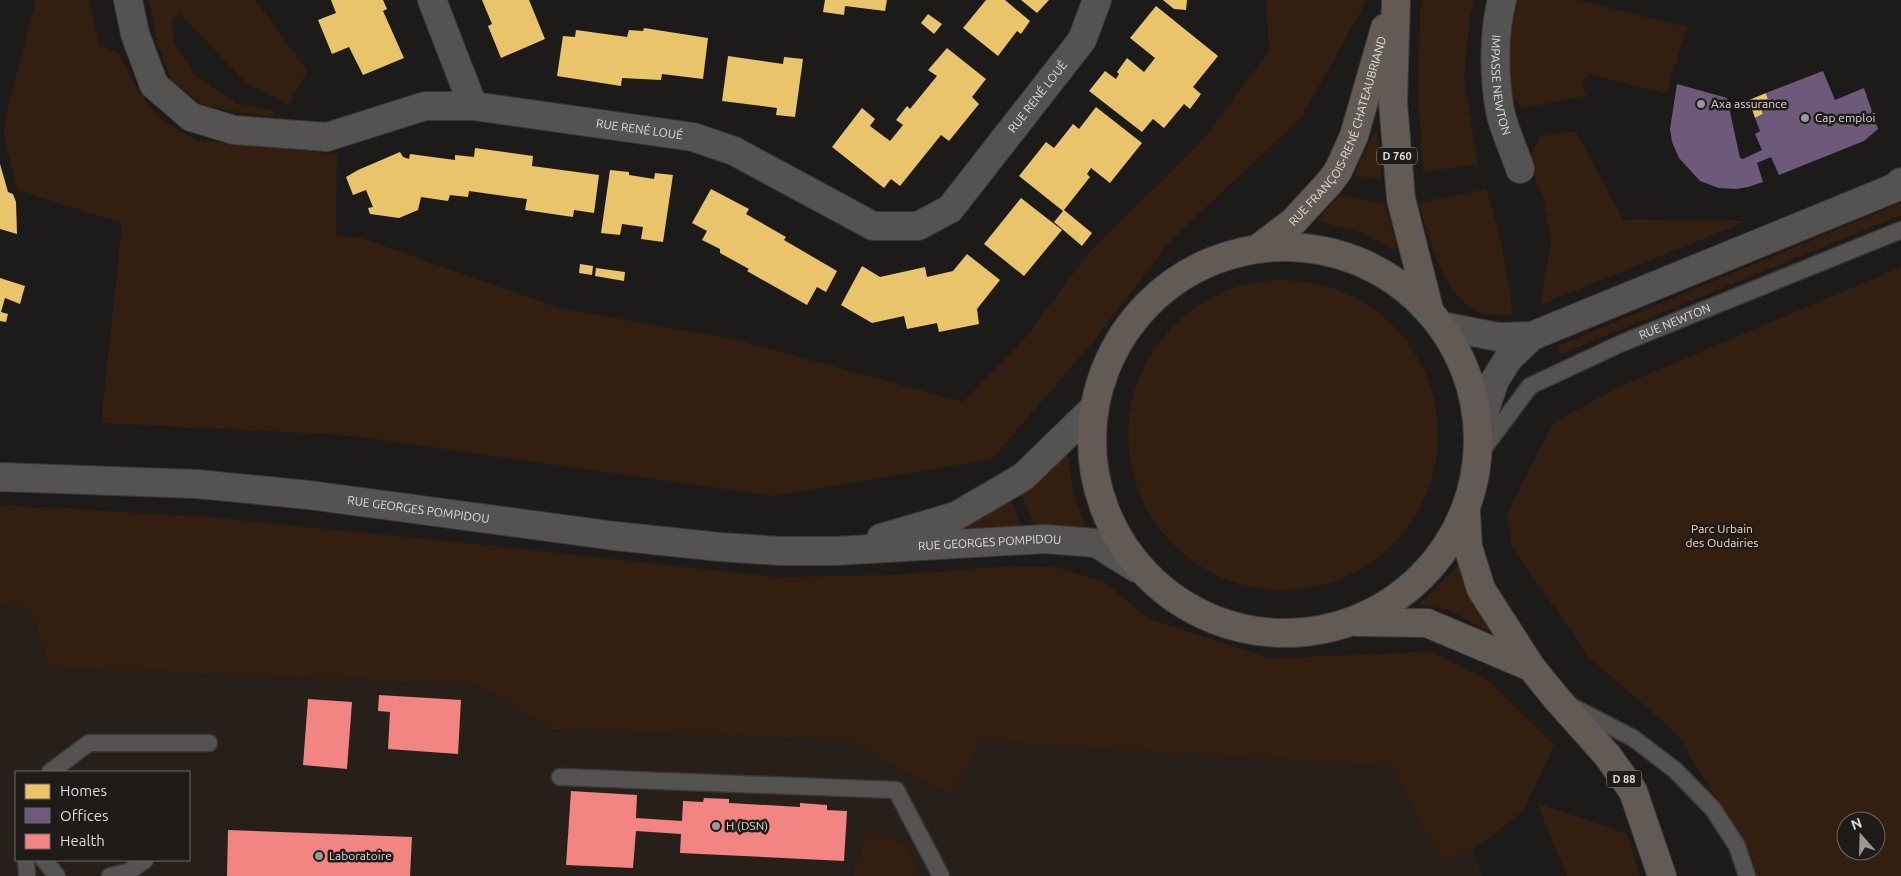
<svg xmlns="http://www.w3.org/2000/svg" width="1901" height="876" viewBox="0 0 1901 876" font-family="Ubuntu,sans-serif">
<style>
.built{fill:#271f1a;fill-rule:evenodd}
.green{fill:#321f10;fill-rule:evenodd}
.homes{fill:#e9c46a}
.offices{fill:#6d597a}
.health{fill:#f28482}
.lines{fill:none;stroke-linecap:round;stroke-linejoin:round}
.service-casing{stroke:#3a3838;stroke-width:19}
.minor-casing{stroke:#3a3838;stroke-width:30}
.secondary-casing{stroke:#3a3838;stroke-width:30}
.primary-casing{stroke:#3a3838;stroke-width:30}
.service{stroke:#555352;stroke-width:16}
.minor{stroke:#555352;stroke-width:28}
.secondary{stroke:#555352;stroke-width:28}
.primary{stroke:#625b55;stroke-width:28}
.poi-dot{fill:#9a9897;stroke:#1e1b19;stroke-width:2}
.labels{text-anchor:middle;stroke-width:5;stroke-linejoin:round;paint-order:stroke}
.shield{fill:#1e1b19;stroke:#a4a2a0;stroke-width:1}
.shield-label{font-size:11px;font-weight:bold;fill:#dedcda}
.street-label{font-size:12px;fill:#dedcda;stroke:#1e1b19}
.poi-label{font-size:12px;fill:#dedcda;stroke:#1e1b19;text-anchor:start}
.park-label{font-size:12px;fill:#fedabe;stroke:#1e1b19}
</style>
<rect width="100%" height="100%" fill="#1d1b1a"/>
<path class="built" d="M0 535 1432 755 1483 876H0ZM16 772H189V860H16Z"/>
<g class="green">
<polygon points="36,0 89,0 99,45 118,53 137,90 160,119 196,140 337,154 336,236 361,238 559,308 737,340 963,402 1022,342 1087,255 1202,141 1269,51 1266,0 1367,0 1301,118 1173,238 1091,344 992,459 774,496 348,435 101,423 122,223 18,190 4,138 5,119"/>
<polygon points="149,0 255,0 307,71 289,104 246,83 181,14 172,19 174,43 194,75 237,103 275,111 273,117 207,107 172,82 157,42"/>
<polygon points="1423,0 1475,0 1470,17 1464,78 1478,164 1423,172 1418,97 1420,9"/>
<polygon points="1513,0 1577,0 1687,27 1666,94 1590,74 1581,83 1586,96 1523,108 1512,97 1508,49"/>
<polygon points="1377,130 1382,179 1354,176 1369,142"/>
<polygon points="1575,131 1623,219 1747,221 1540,305 1551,241 1544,201 1528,160 1541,136"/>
<path d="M1486 189C1499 230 1508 272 1513 315 1503 314 1486 317 1478 312 1440 291 1431 241 1419 203Z"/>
<polygon points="1339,195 1385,204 1397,247 1395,249 1360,232 1317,221"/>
<polygon points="1901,203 1901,215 1561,354 1558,346"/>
<path d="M1901 267V876H1757L1752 857 1676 733 1590 658 1512 547 1507 513 1554 422 1623 385ZM1846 821H1876V851H1846Z"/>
<circle cx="1283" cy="435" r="155"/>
<path d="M1068 453C1071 483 1075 502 1088 529L1035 526 1020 491Z"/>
<polygon points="1010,499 1022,527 955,533 953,526"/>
<polygon points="0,505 211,517 521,549 776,577 888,575 1011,566 1056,567 1106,583 1149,619 1269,658 1433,652 1487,679 1554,745 1523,811 1489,838 1444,864 1391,766 980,741 950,795 846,739 552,729 478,684 50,667 29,607 0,604"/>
<polygon points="1458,566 1470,592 1496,635 1449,610 1419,604"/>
<polygon points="1537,803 1627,834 1640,876 1567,876"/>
<polygon points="868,830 906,846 919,876 852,876"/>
</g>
<g class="homes">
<polygon points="331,0 383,0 387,9 383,11 404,58 363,75 349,47 332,54 318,20 336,13"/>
<polygon points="482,0 529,0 545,39 501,58 488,26 492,24"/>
<polygon points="825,0 887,0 885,11 845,6 844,15 823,12"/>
<polygon points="986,0 1005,0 1030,21 1021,34 1017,31 998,56 963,28"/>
<polygon points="1021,0 1049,0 1037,13"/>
<polygon points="1163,0 1187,0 1186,10 1174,9"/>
<polygon points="1156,6 1218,56 1193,87 1201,94 1190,109 1184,104 1164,128 1153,119 1142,132 1089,91 1105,71 1116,79 1119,74 1117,72 1127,58 1144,72 1155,58 1130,38"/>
<polygon points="928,14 942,24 934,34 921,23"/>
<polygon points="644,28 708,38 703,79 662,74 661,80 622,78 621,86 557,76 563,36 575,37 576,30 627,37 629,30 643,31"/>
<polygon points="947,48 986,79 972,97 979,104 949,141 941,135 900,186 891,179 884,188 832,147 862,108 875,119 870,126 890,141 903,125 896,120 907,106 910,109 937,76 928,70"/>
<polygon points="728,56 783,64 784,57 803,59 795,117 776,115 777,108 722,101"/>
<polygon points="1766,93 1768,99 1759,103 1763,114 1755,118 1749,100"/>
<polygon points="1096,107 1142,143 1110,183 1091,168 1087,174 1090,177 1064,210 1092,233 1082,246 1054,222 1063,211 1019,176 1046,142 1054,148 1073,124 1079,129"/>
<polygon points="475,148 533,156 532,166 599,175 594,213 574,210 573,217 525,210 527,199 469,191 468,197 450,195 448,201 421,197 418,210 399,218 370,214 368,208 373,207 366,190 353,195 346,177 358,170 400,152 403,157 409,159 410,154 455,160 455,155 474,157"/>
<polygon points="0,164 8,192 13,194 16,202 17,234 0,229"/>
<polygon points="610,170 629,172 629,175 654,179 655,173 673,175 663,242 641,239 643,227 622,224 620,235 601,233"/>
<polygon points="711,189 749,209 746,214 786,237 784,240 837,271 826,292 817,287 807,305 747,271 749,269 720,253 720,249 702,240 707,231 692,223"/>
<polygon points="1021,198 1062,230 1024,276 984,244"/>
<polygon points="967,254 1000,280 977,309 979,324 939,332 937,323 907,329 904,316 872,323 841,305 862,266 880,277 925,267 927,277 953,271"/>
<polygon points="580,264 593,266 592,275 579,273"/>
<polygon points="596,268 625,272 624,281 595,276"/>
<polygon points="0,278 25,286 20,304 5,298 1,312 8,314 6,322 0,321"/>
</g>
<polygon class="offices" points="1823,71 1835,100 1864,88 1878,129 1864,141 1779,175 1771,157 1757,163 1763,182 1748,187 1737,189 1719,188 1700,181 1679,158 1672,142 1670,129 1677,84 1727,98 1740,158 1743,159 1762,150 1755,134 1760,131 1755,118 1763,114 1759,103 1768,99 1766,93"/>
<g class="health">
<polygon points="379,695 461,700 458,754 388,749 390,712 378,711"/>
<polygon points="308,699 352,702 347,769 303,765"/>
<polygon points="571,791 637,795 636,818 682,821 683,801 703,802 704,798 729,799 729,803 800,807 800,803 827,805 827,810 847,811 844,861 680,853 681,834 636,831 633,868 566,865"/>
<polygon points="228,830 412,837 410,876 227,876"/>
</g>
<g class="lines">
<g class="service-casing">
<g id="service">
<path id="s1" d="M1480 453 1530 386 1622 343 1901 230"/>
<polyline points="1573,707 1633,738 1675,770 1713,809 1737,846 1747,876"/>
<polyline points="50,772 89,743 209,743"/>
<polyline points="560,777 896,790 941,876"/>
<polyline points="26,860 27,876"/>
<polyline points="44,860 57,876"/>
<polyline points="110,876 128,872 145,860"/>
</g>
</g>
<g class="minor-casing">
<g id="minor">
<path id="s2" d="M128 0 135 34 154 85 191 117 234 130 327 137 425 106H473L693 137 734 151 873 226H918L950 209 1082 40 1097 0"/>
<polyline points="432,0 473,106"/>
<path id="s3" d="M1502 0C1493 34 1494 76 1500 111 1504 130 1514 150 1520 169"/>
<polyline points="1442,326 1498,337 1532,336 1894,188 1901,182"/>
<polyline points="1480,424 1495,380 1508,359 1532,336"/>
</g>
</g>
<g class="secondary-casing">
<g id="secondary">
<path id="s4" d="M0 477 197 484 309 495 615 536 720 547 781 551H835L1045 539 1096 543 1136 568"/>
<polyline points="881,538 956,516 1023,477 1092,410"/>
</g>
</g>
<g class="primary-casing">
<g id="primary">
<polyline points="1396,0 1393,103 1401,199 1429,309"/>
<circle cx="1285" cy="440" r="193"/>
<path id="s5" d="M1260 247 1293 222 1329 183 1338 171 1354 136 1385 28"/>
<polyline points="1466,514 1468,547 1481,589 1531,667 1557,699 1607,755 1633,791 1662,876"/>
<polyline points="1358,622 1427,623 1531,667"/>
</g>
</g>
<use href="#service" class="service"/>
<use href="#minor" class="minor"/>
<use href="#secondary" class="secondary"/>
<use href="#primary" class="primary"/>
</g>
<g class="poi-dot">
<circle cx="1701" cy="104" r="5"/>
<circle cx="1805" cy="118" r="5"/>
<circle cx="716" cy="826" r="5"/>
<circle cx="319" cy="856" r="5"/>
</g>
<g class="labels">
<g class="shield">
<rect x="1377" y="147.5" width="40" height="17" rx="4"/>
<rect x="1606.5" y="770.5" width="35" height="17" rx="4"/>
</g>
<g class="shield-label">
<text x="1397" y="160">D 760</text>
<text x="1624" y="783">D 88</text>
</g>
<g class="street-label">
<text dy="4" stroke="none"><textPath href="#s3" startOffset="86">IMPASSE NEWTON</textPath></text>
<text dy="4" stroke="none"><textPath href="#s2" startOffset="1074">RUE RENÉ LOUÉ</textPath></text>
<text dy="4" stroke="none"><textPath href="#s2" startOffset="595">RUE RENÉ LOUÉ</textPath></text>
<text dy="4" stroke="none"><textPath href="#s5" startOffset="145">RUE FRANÇOIS-RENÉ CHATEAUBRIAND</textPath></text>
<text dy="4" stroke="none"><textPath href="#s1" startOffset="242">RUE NEWTON</textPath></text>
<text dy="4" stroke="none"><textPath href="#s4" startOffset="420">RUE GEORGES POMPIDOU</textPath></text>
<text dy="4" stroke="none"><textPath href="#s4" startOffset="994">RUE GEORGES POMPIDOU</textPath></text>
</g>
<g class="poi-label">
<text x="1711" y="108">Axa assurance</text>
<text x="1815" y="122">Cap emploi</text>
<text x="726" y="830">H (DSN)</text>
<text x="329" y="860">Laboratoire</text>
</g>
<g class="park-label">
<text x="1722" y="533">Parc Urbain<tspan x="1722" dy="14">des Oudairies</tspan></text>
</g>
</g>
<rect x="15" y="771" width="175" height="90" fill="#1e1b19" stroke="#6b6866"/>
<rect x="25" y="784" width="25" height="15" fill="#e9c46a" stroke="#6b6866"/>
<text x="60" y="796" font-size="15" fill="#dedcda">Homes</text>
<rect x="25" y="808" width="25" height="15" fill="#6d597a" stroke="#6b6866"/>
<text x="60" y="821" font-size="15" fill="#dedcda">Offices</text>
<rect x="25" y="834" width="25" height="15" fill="#f28482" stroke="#6b6866"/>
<text x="60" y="846" font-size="15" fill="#dedcda">Health</text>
<g transform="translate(1861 836) rotate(340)"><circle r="24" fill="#1e1b19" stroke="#6b6866"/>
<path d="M0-4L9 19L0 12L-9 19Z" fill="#9a9897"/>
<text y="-8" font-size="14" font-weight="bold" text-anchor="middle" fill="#dedcda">N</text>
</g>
</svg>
